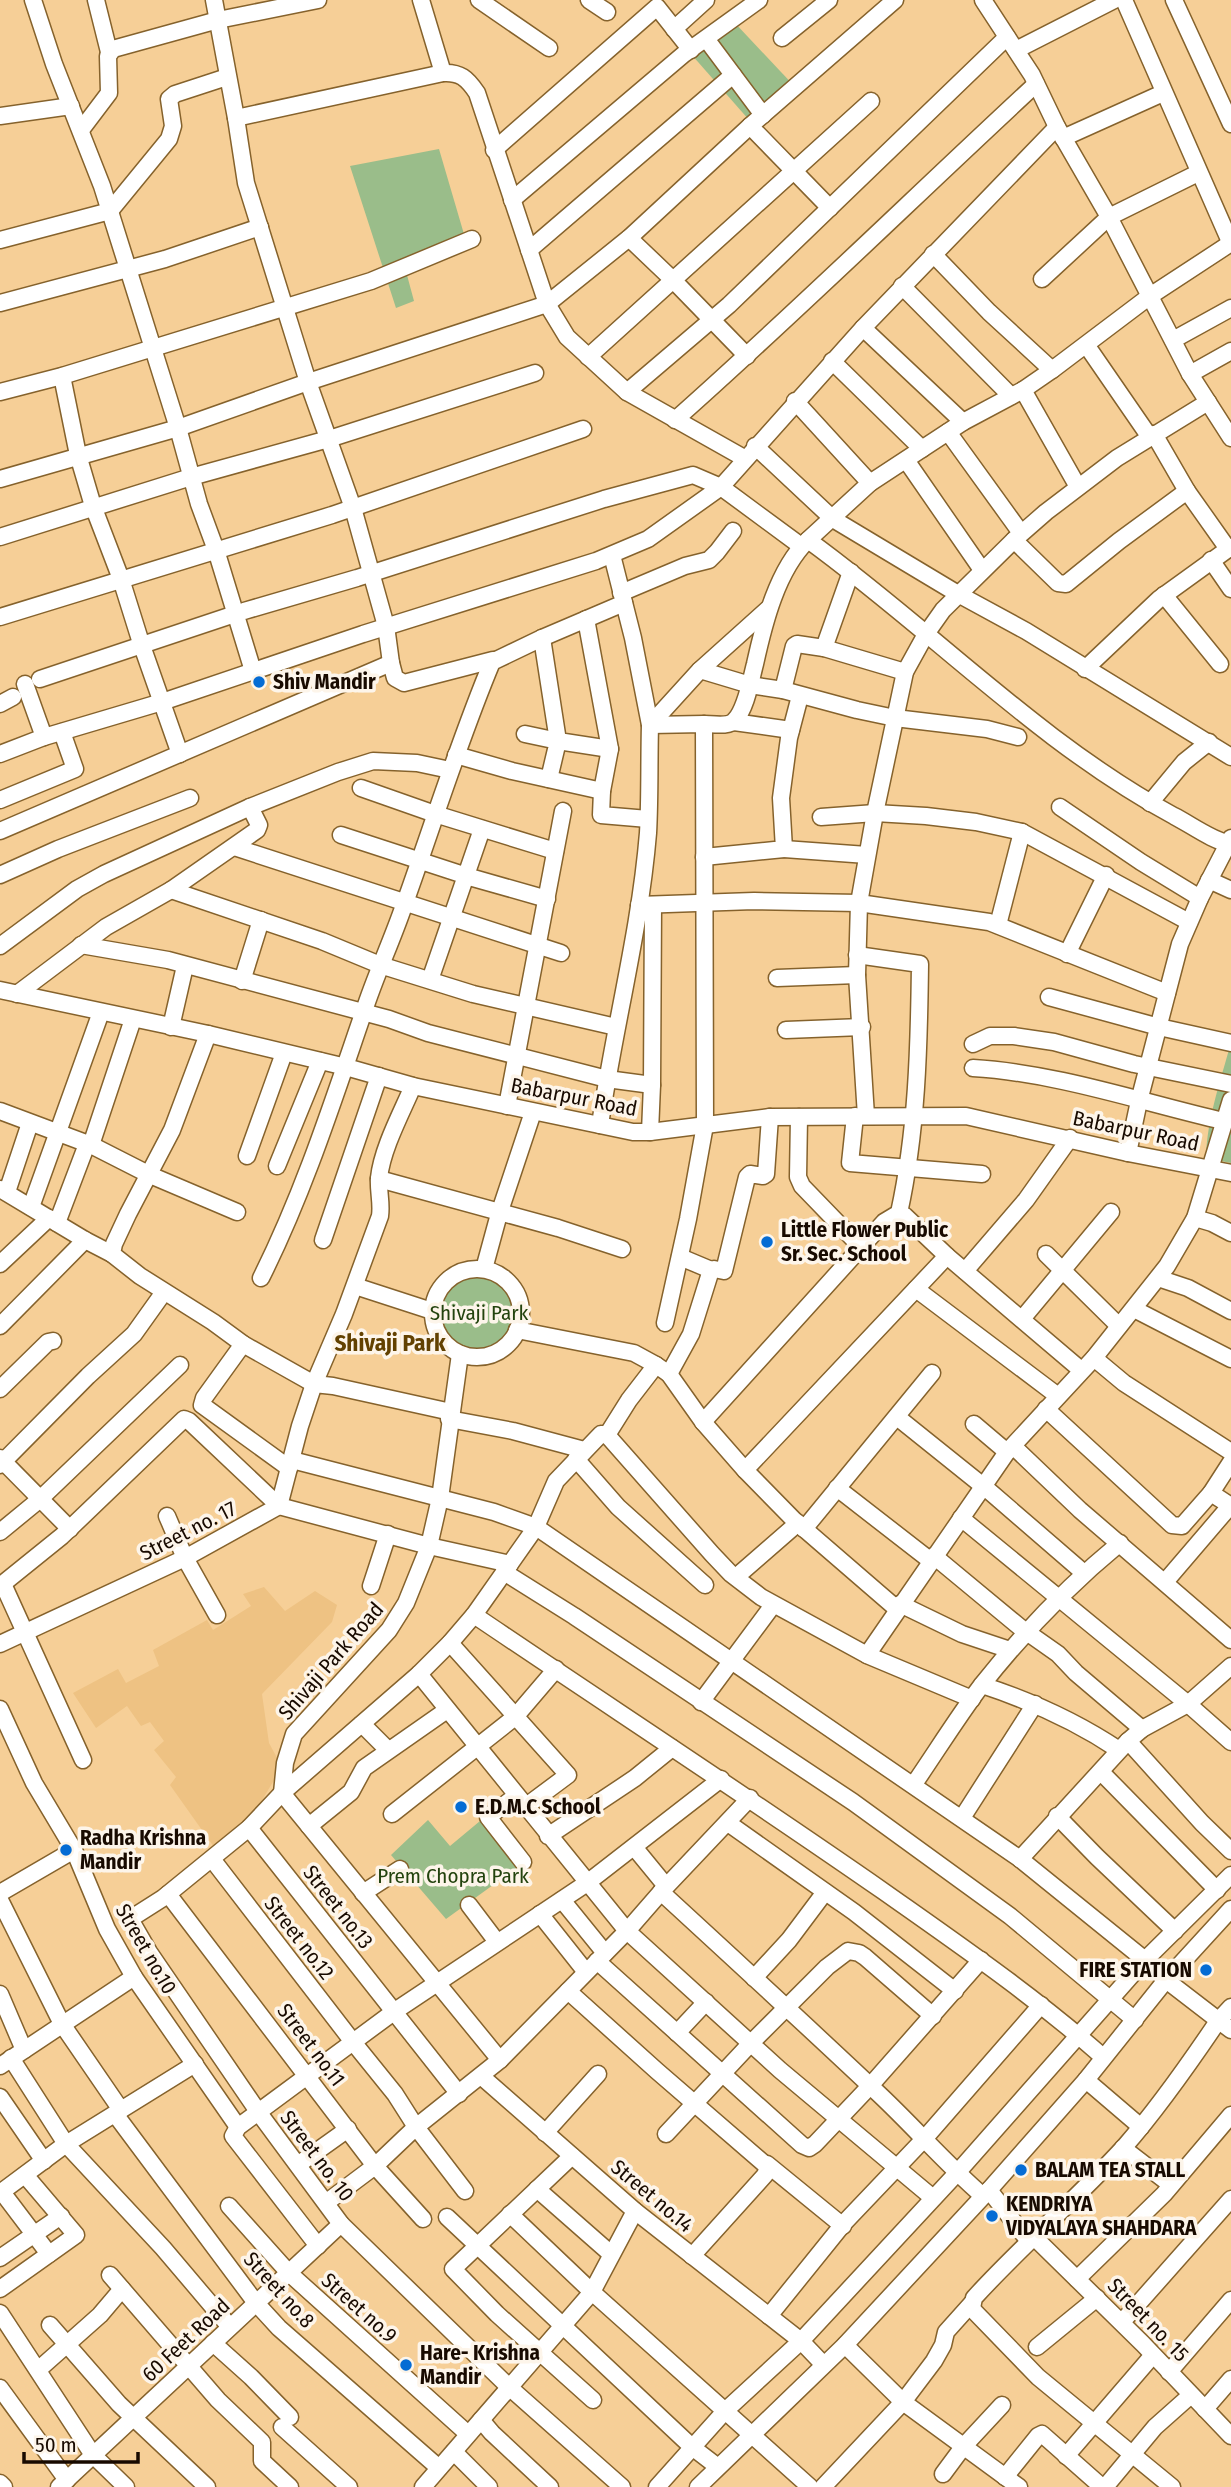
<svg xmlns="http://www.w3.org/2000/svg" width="1231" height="2487" viewBox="0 0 1231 2487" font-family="'Fira Sans Condensed',sans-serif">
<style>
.built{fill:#eec283}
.green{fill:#9abd8a}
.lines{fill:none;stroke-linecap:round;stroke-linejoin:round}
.minor-casing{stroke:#85622c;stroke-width:19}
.minor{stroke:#fff;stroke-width:16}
.poi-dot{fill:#056cd4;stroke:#fdf5ea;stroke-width:2.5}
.labels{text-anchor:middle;stroke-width:7;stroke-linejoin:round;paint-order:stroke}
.poi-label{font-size:21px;font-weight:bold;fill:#180a00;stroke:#fdf5ea;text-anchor:start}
.street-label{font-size:21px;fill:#180a00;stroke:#fdf5ea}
.park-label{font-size:21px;fill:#23430e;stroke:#fdf5ea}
.neighbourhood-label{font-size:23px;font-weight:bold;fill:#624101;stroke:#fdf5ea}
</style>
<rect width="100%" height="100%" fill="#f6cf97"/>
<polygon class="built" points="264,1587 285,1611 315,1591 337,1605 332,1622 262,1694 269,1743 282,1767 253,1815 214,1847 170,1785 176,1777 154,1750 164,1741 150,1722 141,1726 127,1706 96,1728 73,1693 118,1669 126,1683 159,1666 153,1650 207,1620 213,1630 251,1606 243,1594"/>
<g class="green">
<polygon points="734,22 797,89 757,129 691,54"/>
<polygon points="439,149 466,241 404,264 414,301 396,308 350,166"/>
<path d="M1231 1042V1163L1206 1158C1207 1118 1221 1080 1231 1042Z"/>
<circle cx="478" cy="1313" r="39"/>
<polygon points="428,1820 450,1846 480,1821 518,1867 446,1919 391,1855"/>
</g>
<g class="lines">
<g class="minor-casing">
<g id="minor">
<polyline points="33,0 54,64 102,186 178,428 199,504 216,550 253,671"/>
<polyline points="96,0 109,52"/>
<path d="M214 0 236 118 443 73C460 72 467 78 477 93L547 304 567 337 627 392 744 458"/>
<polyline points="421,0 443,73"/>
<polyline points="479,0 549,48"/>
<polyline points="589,0 607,12"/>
<polyline points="983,0 1032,75 1057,127 1109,217 1190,374 1231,438"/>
<polyline points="1124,0 1231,244"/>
<polyline points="1174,0 1231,124"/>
<polyline points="674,29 706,0"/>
<polyline points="782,38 829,0"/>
<polyline points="707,40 763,115"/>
<polyline points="1016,50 1114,0"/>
<polyline points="0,116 71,106"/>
<polyline points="236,118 246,183 308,382 353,508 386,626 391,663 395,678 404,683 493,660"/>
<polyline points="750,126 830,208"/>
<polyline points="81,130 109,93 108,56 113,49 218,20 318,0"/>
<polyline points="1063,138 1163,93"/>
<polyline points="494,150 657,7 691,50"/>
<polyline points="512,200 684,54 759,0"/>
<polyline points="629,238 673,280 747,356"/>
<polyline points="0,240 110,211 169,139 173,126 169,99 175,94 227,77"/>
<polyline points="529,250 733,75"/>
<polyline points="933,254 989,312 1052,370"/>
<polyline points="1042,279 1109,217 1198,173"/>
<polyline points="902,286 1011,396"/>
<polyline points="0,303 165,259 260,227"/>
<polyline points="863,328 963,422"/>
<polyline points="1173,340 1231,308"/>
<polyline points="1087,346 1149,436"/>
<polyline points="588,357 871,101"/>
<polyline points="832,361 922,449"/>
<polyline points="1190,374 1231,351"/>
<polyline points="62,376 78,455 93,506 121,579 141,643 180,754"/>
<polyline points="1023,390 1078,487"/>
<polyline points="0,392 62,376 371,281 472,239"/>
<polyline points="627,392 729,305 1007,37"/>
<polyline points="795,401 870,483"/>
<path d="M675 420C798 311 915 196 1036 84"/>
<polyline points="948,432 1021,533"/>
<polyline points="1154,434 1187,491 1228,549"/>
<polyline points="755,446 833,519 958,594 1026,631 1231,757"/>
<polyline points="906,460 982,570"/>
<polyline points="0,479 178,428 308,382 547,304 629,238 750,126 895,0"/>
<polyline points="0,537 191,477 332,438 535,373"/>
<polyline points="808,540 870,483 963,422 1023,390 1052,370 1150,296 1231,243"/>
<polyline points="1014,540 1058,583 1066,584 1119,541 1187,491"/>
<polyline points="612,555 633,638 650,725 704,724 705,1125 688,1219 665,1323"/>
<polyline points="1211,560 1231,589"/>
<polyline points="851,572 824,648 905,672"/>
<polyline points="621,593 685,566 709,560 717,552 733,531"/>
<polyline points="1164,595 1220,664"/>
<polyline points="0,617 332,515 583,429"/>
<polyline points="586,619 610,749 602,791 601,815 648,819"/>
<polyline points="542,638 558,741 610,749"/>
<polyline points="1085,669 1159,599 1231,547"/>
<polyline points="700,670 750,685 783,690 857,710 895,718 987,729 1018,737"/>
<polyline points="40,679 244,611 357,578 604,499 693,475 721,487 801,546"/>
<polyline points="25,684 44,737"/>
<polyline points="783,690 794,646 797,644 824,648"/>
<polyline points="0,704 13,697"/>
<polyline points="734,722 791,730"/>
<path d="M704 724C712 724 730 727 735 720 746 709 751 679 755 664 764 623 777 570 808 540 931 629 1039 743 1174 816 1190 824 1214 842 1231 844"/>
<polyline points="525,734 558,741 549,779"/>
<polyline points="0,754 44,737 162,702 363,634 596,561 648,539 721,487 863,328 1057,127"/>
<polyline points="456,755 512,771 602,791"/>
<polyline points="361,788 435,814 555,851"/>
<polyline points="0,800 75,769 62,732"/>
<polyline points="1150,803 1184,762 1209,742"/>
<polyline points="1060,807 1141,862 1200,898"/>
<polyline points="821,817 875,813 926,816 976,822 1022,832 1189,922"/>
<polyline points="0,831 391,663"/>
<polyline points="341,835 473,878 547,899"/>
<polyline points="234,847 561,953"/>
<polyline points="784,849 867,855"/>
<polyline points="704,857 784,849 781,798 789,738 800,696"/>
<polyline points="0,875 58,849 190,798"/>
<polyline points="1209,880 1231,890"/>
<polyline points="171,890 322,941 380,965 473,994 616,1027"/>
<polyline points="639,905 754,901 859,903 989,922 1167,993"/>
<polyline points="998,925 1022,832"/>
<polyline points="81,945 168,960 389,1019 428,1033 607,1079 652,1085"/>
<polyline points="0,946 77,889 104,874 250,807 338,772 373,761 417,763 450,770"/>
<polyline points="1067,954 1106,875"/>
<polyline points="777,978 857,975"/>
<polyline points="430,980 482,829"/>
<polyline points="242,981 261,920"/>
<polyline points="0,990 208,1034 346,1067 413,1086 633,1132 650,1132 770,1117 966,1116 1128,1153 1231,1173"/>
<polyline points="17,994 106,927 171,890 257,830 259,825 250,807"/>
<polyline points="1049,997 1159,1027 1231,1043"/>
<polyline points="171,1027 185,966"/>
<polyline points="786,1030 862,1027"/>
<path d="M208 1034 172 1130 128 1214 114 1244 112 1254 140 1276 213 1322 243 1344 314 1384 344 1314 380 1216C382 1203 378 1191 379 1178 382 1149 401 1114 413 1086"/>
<polyline points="973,1044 990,1036 1014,1036 1054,1042 1134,1064 1231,1084"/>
<path d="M973 1068C1057 1073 1141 1102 1223 1121"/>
<polyline points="507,1106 563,811"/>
<polyline points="0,1111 91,1145 133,1019"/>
<polyline points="855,1116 850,1163 982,1174"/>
<polyline points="866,1116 857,975 859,903 875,813 905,672 926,634 943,610 1014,540 1046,512 1117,458 1208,402"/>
<polyline points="799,1117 798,1177 802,1186 861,1247"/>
<path d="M600 1125C614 1028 640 931 648 833 650 798 649 761 650 725L700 670 769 608"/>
<polyline points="650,1132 652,1085 653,905"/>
<polyline points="91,1145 150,1175 237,1212"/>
<polyline points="1128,1153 1139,1101 1180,944 1200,898 1231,838"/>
<polyline points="247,1156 284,1053"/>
<polyline points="277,1166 320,1061"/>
<polyline points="379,1179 558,1228 622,1249"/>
<polyline points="0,1189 85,1240 112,1254"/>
<polyline points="7,1192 30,1123"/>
<polyline points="31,1207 101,1012"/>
<polyline points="899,1213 905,1216 947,1256 1081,1370"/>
<polyline points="1195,1218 1212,1223 1231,1233"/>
<polyline points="57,1223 87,1144"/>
<polyline points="323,1240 379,1076"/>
<polyline points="1046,1254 1119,1326"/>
<polyline points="680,1257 711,1270"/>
<polyline points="0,1264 49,1218"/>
<polyline points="484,1269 499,1214 533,1112"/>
<circle cx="477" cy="1313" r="44"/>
<polyline points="965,1271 1026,1200 1070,1138"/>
<path d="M261 1278C304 1192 333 1101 364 1011 375 977 390 945 402 911 432 828 458 743 492 662L542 638 624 603"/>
<polyline points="1158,1278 1188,1288 1231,1311"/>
<polyline points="355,1286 432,1311"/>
<polyline points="916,1289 1058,1396"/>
<polyline points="1134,1309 1231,1359"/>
<polyline points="1022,1319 1111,1212"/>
<polyline points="0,1326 85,1240"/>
<polyline points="517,1330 634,1353 656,1365 669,1374 703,1422 745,1470 794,1520 897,1609"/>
<polyline points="243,1344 204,1398 202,1405 289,1468"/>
<polyline points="1094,1358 1124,1383 1231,1452"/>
<polyline points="669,1374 691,1334 711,1270 714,1269 724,1271 747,1177 750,1174 763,1176 766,1174 770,1117"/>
<polyline points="0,1389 48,1342 53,1341"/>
<polyline points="1046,1409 1172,1525 1182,1526 1211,1493 1231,1506"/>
<polyline points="897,1417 988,1490 1084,1573"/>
<polyline points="449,1419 513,1431 584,1450"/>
<path d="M703 1422 884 1222 899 1213C917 1131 919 1048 920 964L857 955"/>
<polyline points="974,1424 1007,1452"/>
<polyline points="607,1435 629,1400 656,1365"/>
<polyline points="1013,1446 1080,1510 1231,1640"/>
<polyline points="0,1458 70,1529"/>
<polyline points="576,1459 618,1507 705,1585"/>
<polyline points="292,1460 494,1512 536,1527 1020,1859 1145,1960 1166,1980 1231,2030"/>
<polyline points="0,1465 88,1376 134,1334 164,1292"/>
<polyline points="745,1470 947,1256"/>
<polyline points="837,1488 931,1561"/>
<polyline points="1211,1493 1231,1462"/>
<polyline points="167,1516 185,1558 217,1615"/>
<polyline points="961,1518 1188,1704 1231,1742"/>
<polyline points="804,1529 932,1373"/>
<polyline points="0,1532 39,1500 180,1365"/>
<polyline points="934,1556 1021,1628 1058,1654 1076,1673 1142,1729"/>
<polyline points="504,1572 574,1616 853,1802 1010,1916 1135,2020"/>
<polyline points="736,1577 798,1523"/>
<polyline points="1165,1582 1230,1506"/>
<polyline points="3,1584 83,1760"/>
<polyline points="0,1586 62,1536 184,1419 189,1421 279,1506 429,1546 510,1564"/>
<polyline points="371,1586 388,1534"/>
<polyline points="900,1604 962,1634 1010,1650"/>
<path d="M474 1615C610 1707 748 1797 883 1891 958 1944 1034 1996 1103 2057"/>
<polyline points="450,1643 568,1775 525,1807"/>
<polyline points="0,1644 185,1558 279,1506 300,1426 314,1384 333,1386 451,1412"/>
<polyline points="867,1655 1007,1452 1094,1358 1167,1266 1195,1218 1231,1100"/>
<polyline points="419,1674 627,1931 780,2070 933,2198"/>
<path d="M982 1685C1031 1701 1077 1722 1119 1750"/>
<polyline points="701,1702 773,1605"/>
<polyline points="0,1709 34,1783 74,1850 107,1929 134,1977 238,2127"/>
<polyline points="362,1724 388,1750"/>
<polyline points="1128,1741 1202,1823 1231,1851"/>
<polyline points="1101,1772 1217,1890"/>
<path d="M914 1784C936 1752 957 1718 981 1686 1022 1634 1069 1585 1120 1543"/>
<polyline points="282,1793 285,1763 294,1734 389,1630 406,1603 429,1546 440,1498 460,1354"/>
<polyline points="282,1793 500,2060"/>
<polyline points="516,1796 488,1817 523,1862"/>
<polyline points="392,1814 515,1717 556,1669"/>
<polyline points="1057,1816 1097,1857 1175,1931"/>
<polyline points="962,1818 1035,1704"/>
<polyline points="728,1823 854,1912 955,1991"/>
<polyline points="309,1826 351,1792 364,1768 447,1710"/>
<polyline points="249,1828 459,2094"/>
<polyline points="548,1836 635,1778 672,1748"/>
<polyline points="634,1847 666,1886"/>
<polyline points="212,1859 353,2042 395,2094 416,2127 465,2191"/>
<polyline points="1020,1859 1128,1741 1142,1729 1188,1704 1231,1666"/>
<path d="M661 1892C734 1959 808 2027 880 2095 915 2128 947 2165 983 2196"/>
<polyline points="0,1893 74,1850"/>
<polyline points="363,1893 400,1869"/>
<polyline points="168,1894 375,2166 423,2219"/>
<polyline points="0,1900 62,2024 121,2110"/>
<polyline points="562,1900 605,1953"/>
<polyline points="469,1905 497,1942"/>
<polyline points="540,1914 586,1972"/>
<polyline points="597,1961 802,2145 809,2148 815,2144 870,2086 981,1960"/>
<polyline points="754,1978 789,1940 825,1892"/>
<polyline points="568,1991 657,2071 768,2167 765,2175 692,2256"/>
<polyline points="0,1994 24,2050"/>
<polyline points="677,2033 706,2002"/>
<polyline points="11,2058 66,2144 163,2248 230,2327"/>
<polyline points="0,2066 134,1977"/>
<polyline points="481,2076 635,2211 801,2341 823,2364"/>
<polyline points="1086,2080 1141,2127"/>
<polyline points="0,2097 44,2161"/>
<polyline points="115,2114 256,2303 279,2328 439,2468"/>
<polyline points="545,2133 598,2074"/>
<polyline points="666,2134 751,2043 827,1967 848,1951 859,1953 865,1957 933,2016"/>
<polyline points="1123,2148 1171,2185"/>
<polyline points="572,2156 453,2269 497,2314 593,2400"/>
<polyline points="299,2164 348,2129"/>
<polyline points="767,2164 843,2226"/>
<polyline points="537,2189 611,2254"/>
<polyline points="989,2190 1028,2240"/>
<polyline points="2,2192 49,2254"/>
<polyline points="0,2193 66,2144 195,2064"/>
<polyline points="327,2202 375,2166 416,2127 500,2060 627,1931 661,1892 750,1798"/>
<polyline points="229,2206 289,2273 468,2434"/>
<polyline points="510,2214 592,2292 810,2487"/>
<polyline points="447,2217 692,2447 718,2467"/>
<polyline points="1033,2236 1143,2344 1231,2436"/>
<polyline points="318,2246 233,2136 238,2127 395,2011 587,1883 721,1779"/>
<polyline points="0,2258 61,2216"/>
<polyline points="110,2275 218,2400 262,2442 262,2461 290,2487"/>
<polyline points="1077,2279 1164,2194 1231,2115"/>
<polyline points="0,2289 76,2235 25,2175"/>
<polyline points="0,2313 93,2455 126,2487"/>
<polyline points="769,2316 844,2223 925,2138 1041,2005"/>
<polyline points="1122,2322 1231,2199"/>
<polyline points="50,2325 119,2404 207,2487"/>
<polyline points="213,2343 251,2377 290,2417"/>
<polyline points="845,2345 903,2402 1019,2487"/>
<polyline points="1037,2347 1097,2298"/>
<polyline points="38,2370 100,2315 122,2289"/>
<polyline points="1169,2372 1231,2300"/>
<polyline points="0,2388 67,2480"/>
<polyline points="1205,2409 1231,2379"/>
<polyline points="481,2420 492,2433 550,2487"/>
<polyline points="282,2427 349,2487"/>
<polyline points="454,2452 489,2487"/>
<polyline points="1066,2456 1153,2355"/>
<polyline points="943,2474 963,2447 1002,2405"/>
<polyline points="1005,2477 1038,2436 1042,2434 1102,2487"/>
<polyline points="0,2483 4,2487"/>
<polyline points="59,2487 341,2224"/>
<polyline points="423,2487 592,2292 635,2211"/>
<polyline points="622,2487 509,2387 341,2224 259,2113 149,1952 130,1919 163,1898 249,1828 282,1793 419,1674 450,1643 474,1615 536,1527 556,1481 601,1434 607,1435 712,1554 731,1574 761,1597 867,1655 972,1699"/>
<polyline points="657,2487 725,2411 801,2341 957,2173 1145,1960 1231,1875"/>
<polyline points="698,2487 845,2345 989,2190 1086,2080 1166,1980 1231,1909"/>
<polyline points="823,2487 903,2402 934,2361 943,2345 946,2332 972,2303"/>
<polyline points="1105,2487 1155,2427 1191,2395"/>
<path d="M1172 2487 1038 2377 975 2312 972 2308 974 2298C1022 2245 1077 2199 1125 2146 1159 2107 1189 2064 1218 2021L1231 2007"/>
</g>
</g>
<use href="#minor" class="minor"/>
</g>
<g class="poi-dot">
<circle cx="259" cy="682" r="7"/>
<circle cx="767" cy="1242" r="7"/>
<circle cx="461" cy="1807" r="7"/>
<circle cx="66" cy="1850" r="7"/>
<circle cx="1206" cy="1970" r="7"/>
<circle cx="1021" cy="2170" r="7"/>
<circle cx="992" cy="2216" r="7"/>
<circle cx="406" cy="2365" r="7"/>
</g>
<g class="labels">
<g class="poi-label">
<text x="273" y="689">Shiv Mandir</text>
<text x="781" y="1237">Little Flower Public<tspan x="781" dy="24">Sr. Sec. School</tspan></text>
<text x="475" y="1814">E.D.M.C School</text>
<text x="80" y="1845">Radha Krishna<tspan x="80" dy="24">Mandir</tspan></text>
<text x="1192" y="1977" text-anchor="end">FIRE STATION</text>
<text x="1035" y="2177">BALAM TEA STALL</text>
<text x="1006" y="2211">KENDRIYA<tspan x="1006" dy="24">VIDYALAYA SHAHDARA</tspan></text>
<text x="420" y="2360">Hare- Krishna<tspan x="420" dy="24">Mandir</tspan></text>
</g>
<g class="street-label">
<text transform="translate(574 1097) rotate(11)" y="7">Babarpur Road</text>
<text transform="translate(1136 1131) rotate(12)" y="7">Babarpur Road</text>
<text transform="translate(188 1531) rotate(-27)" y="7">Street no. 17</text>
<text transform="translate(331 1661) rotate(-49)" y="7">Shivaji Park Road</text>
<text transform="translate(338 1907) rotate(52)" y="7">Street no.13</text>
<text transform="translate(299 1938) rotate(52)" y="7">Street no.12</text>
<text transform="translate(146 1949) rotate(60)" y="7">Street no.10</text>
<text transform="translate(311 2045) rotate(53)" y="7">Street no.11</text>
<text transform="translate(317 2156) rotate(53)" y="7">Street no. 10</text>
<text transform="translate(652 2196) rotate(40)" y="7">Street no.14</text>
<text transform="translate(279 2290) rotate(48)" y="7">Street no.8</text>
<text transform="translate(359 2308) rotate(42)" y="7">Street no.9</text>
<text transform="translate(1148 2320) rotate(46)" y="7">Street no. 15</text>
<text transform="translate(186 2340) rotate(-43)" y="7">60 Feet Road</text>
</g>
<g class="park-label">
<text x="479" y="1320">Shivaji Park</text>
<text x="453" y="1883">Prem Chopra Park</text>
</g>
<g class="neighbourhood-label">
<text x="390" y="1351">Shivaji Park</text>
</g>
</g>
<path d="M24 2452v10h114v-10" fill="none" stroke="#180a00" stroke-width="3.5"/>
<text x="35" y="2452" font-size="21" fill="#180a00" stroke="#fdf5ea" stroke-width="5" paint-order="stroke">50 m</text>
</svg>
